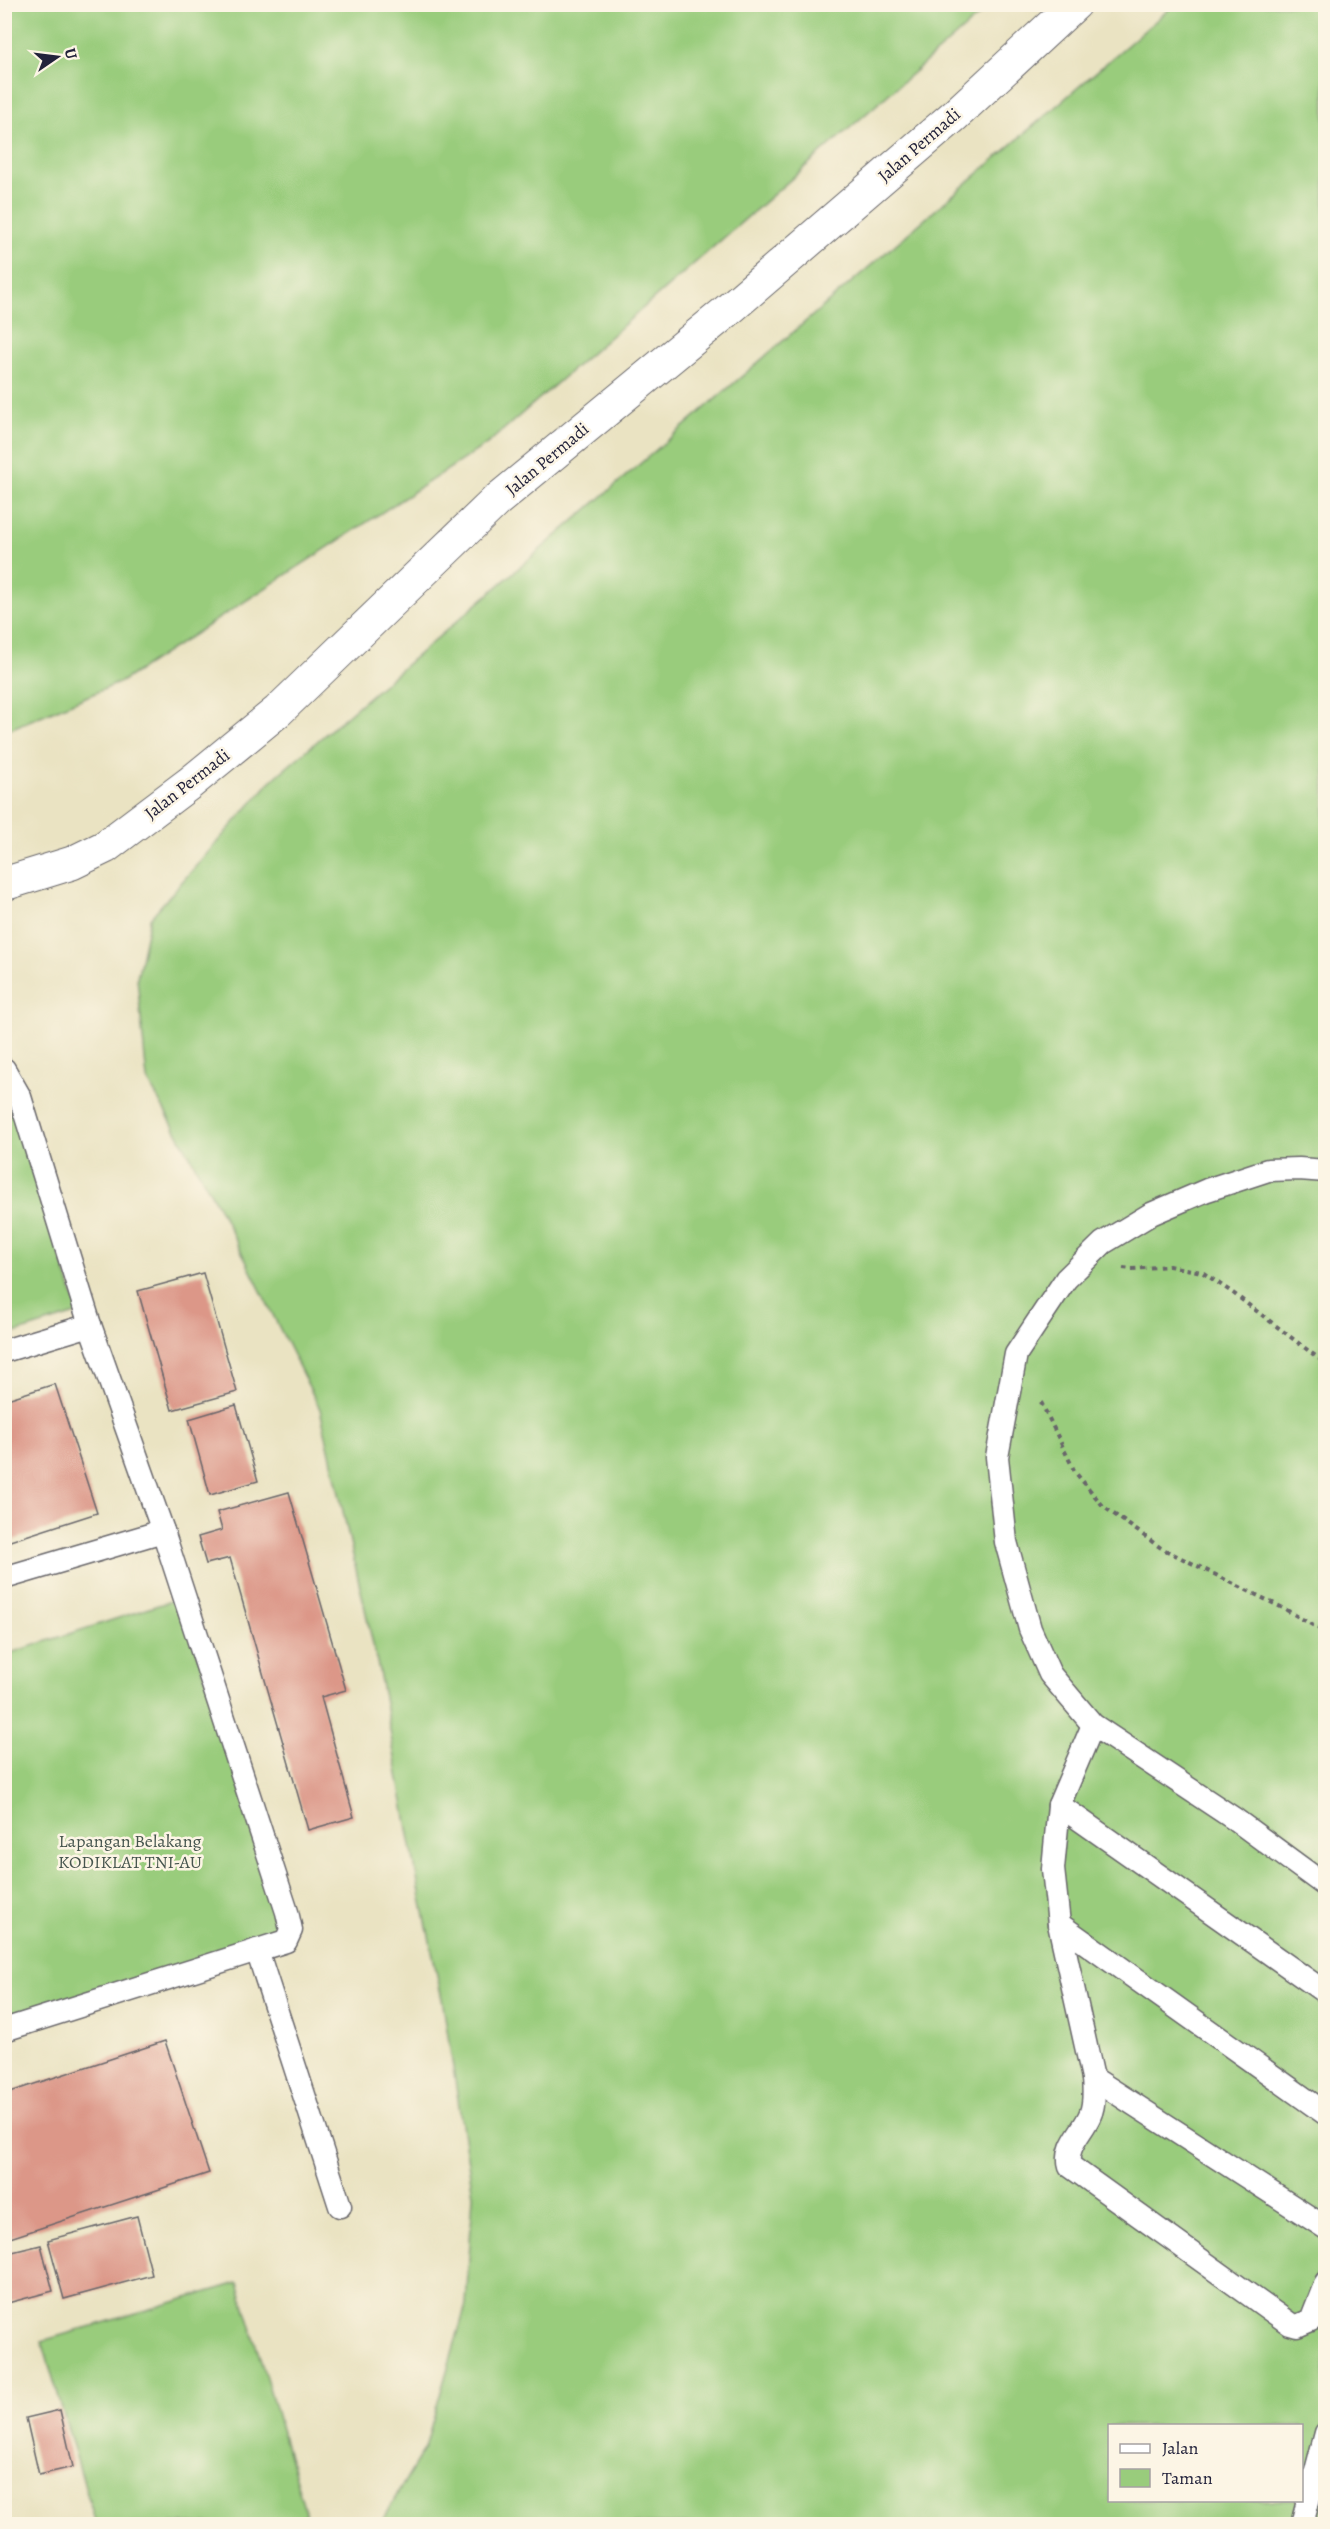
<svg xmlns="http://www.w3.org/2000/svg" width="1330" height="2529" viewBox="0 0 1330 2529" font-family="Alegreya,serif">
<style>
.green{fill:#99cc7c;stroke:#5e775c;stroke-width:1.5;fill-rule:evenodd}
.building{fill:#dc9788}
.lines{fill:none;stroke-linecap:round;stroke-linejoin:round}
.lane-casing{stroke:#68666a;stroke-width:25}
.street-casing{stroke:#68666a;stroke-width:35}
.path{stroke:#68666a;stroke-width:4;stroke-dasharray:4.5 4.5;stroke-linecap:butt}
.lane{stroke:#fff;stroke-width:22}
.street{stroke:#fff;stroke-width:33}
.labels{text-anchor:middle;stroke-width:5;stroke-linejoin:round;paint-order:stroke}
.street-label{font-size:18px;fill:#22223b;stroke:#fcf5e5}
.park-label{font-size:18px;fill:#46554e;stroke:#fcf5e5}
</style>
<rect width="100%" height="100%" fill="#fcf5e5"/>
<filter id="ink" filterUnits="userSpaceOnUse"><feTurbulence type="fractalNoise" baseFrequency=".0167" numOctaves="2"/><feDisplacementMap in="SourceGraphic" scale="12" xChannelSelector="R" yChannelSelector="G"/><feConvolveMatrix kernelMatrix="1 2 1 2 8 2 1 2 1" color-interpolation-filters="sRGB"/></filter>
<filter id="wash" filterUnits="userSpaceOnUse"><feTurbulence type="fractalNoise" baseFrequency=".008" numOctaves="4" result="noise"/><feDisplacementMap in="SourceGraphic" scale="24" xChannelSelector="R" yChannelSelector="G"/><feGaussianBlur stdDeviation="1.35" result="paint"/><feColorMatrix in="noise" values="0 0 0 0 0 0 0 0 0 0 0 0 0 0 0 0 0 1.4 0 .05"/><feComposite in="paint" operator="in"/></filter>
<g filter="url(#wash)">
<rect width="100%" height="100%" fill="#eae3c2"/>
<g class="green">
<polygon points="5,4 991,4 991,5 487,444 121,682 5,731"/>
<path d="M1174 5H1325V2524H380L425 2447 466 2305 473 2195 443 2004 417 1878 379 1671 320 1409 224 1217 147 1079 137 978 150 918 272 780ZM1110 2426H1302V2500H1110Z"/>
<polygon points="4,1085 79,1313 5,1336"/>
<polygon points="180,1598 287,1932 5,2024 4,1655"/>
<polygon points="238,2283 309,2524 96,2524 42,2341"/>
</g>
<g id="blocks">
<g class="building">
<polygon points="203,1273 237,1392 172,1410 138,1291"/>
<polygon points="55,1384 97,1513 4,1543 4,1400"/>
<polygon points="236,1405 258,1481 210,1495 189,1419"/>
<polygon points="289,1492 346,1690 321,1697 354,1817 308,1830 230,1558 206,1564 198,1537 222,1530 217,1512"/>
<polygon points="165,2041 209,2173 4,2240 4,2094"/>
<polygon points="137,2216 152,2275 64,2299 48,2240"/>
<polygon points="41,2245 53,2291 4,2304 4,2254"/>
<polygon points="60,2410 73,2467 39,2475 26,2418"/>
</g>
</g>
</g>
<g filter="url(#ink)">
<use href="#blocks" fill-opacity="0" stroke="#68666a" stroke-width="1.5"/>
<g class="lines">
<g class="lane-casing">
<g id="lane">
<polyline points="4,1069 20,1097 90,1325 163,1531 287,1912 291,1930 286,1941 4,2030"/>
<polyline points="1326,1171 1299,1169 1268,1170 1207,1190 1151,1214 1103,1243 1066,1279 1016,1354 997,1457 1006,1542 1030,1629 1050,1674 1093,1725 1236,1820 1326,1886"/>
<polyline points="4,1351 90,1325"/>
<polyline points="4,1578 163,1531"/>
<path d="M1093 1725 1059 1805 1053 1869 1059 1924 1093 2078C1094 2090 1095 2104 1090 2115 1083 2132 1064 2147 1070 2166L1290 2324 1297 2326 1311 2320 1326 2282"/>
<polyline points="1059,1805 1326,1993"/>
<polyline points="1059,1924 1326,2114"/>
<polyline points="257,1950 340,2206"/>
<polyline points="1093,2078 1326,2228"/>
<polyline points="1302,2524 1326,2433"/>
</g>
</g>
<g class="street-casing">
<polyline id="street" points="4,884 72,863 105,847 190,783 278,711 496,501 727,311 955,115 1075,4"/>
</g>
<g class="path">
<polyline points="1123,1268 1132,1269 1169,1266 1202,1272 1233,1293 1326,1364"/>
<polyline points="1041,1402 1075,1472 1104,1507 1161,1548 1283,1608 1326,1633"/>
</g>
<use href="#lane" class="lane"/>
<use href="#street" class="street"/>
</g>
</g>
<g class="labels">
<g class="street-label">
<text transform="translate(919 145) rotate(-41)" y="6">Jalan Permadi</text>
<text transform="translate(547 459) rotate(-40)" y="6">Jalan Permadi</text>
<text transform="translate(187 784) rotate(-38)" y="6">Jalan Permadi</text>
</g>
<g class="park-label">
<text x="130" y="1847">Lapangan Belakang<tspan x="130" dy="21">KODIKLAT TNI-AU</tspan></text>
</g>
</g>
<rect width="1330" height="2529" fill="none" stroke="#fcf5e5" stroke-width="24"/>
<rect x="1108" y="2424" width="195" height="78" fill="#fcf5e5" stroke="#a5a1a1" stroke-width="1.5"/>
<rect x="1120" y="2444" width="30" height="9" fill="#ffffff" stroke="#a5a1a1" stroke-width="1.5"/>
<text x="1162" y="2454" font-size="18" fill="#22223b">Jalan</text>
<rect x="1120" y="2469" width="30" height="18" fill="#99cc7c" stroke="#a5a1a1" stroke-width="1.5"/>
<text x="1162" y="2484" font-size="18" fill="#22223b">Taman</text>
<g transform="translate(57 57) rotate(76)" stroke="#fcf5e5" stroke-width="4.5" paint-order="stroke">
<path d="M0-4.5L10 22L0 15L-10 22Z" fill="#22223b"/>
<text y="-9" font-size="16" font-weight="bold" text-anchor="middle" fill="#22223b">U</text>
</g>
</svg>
